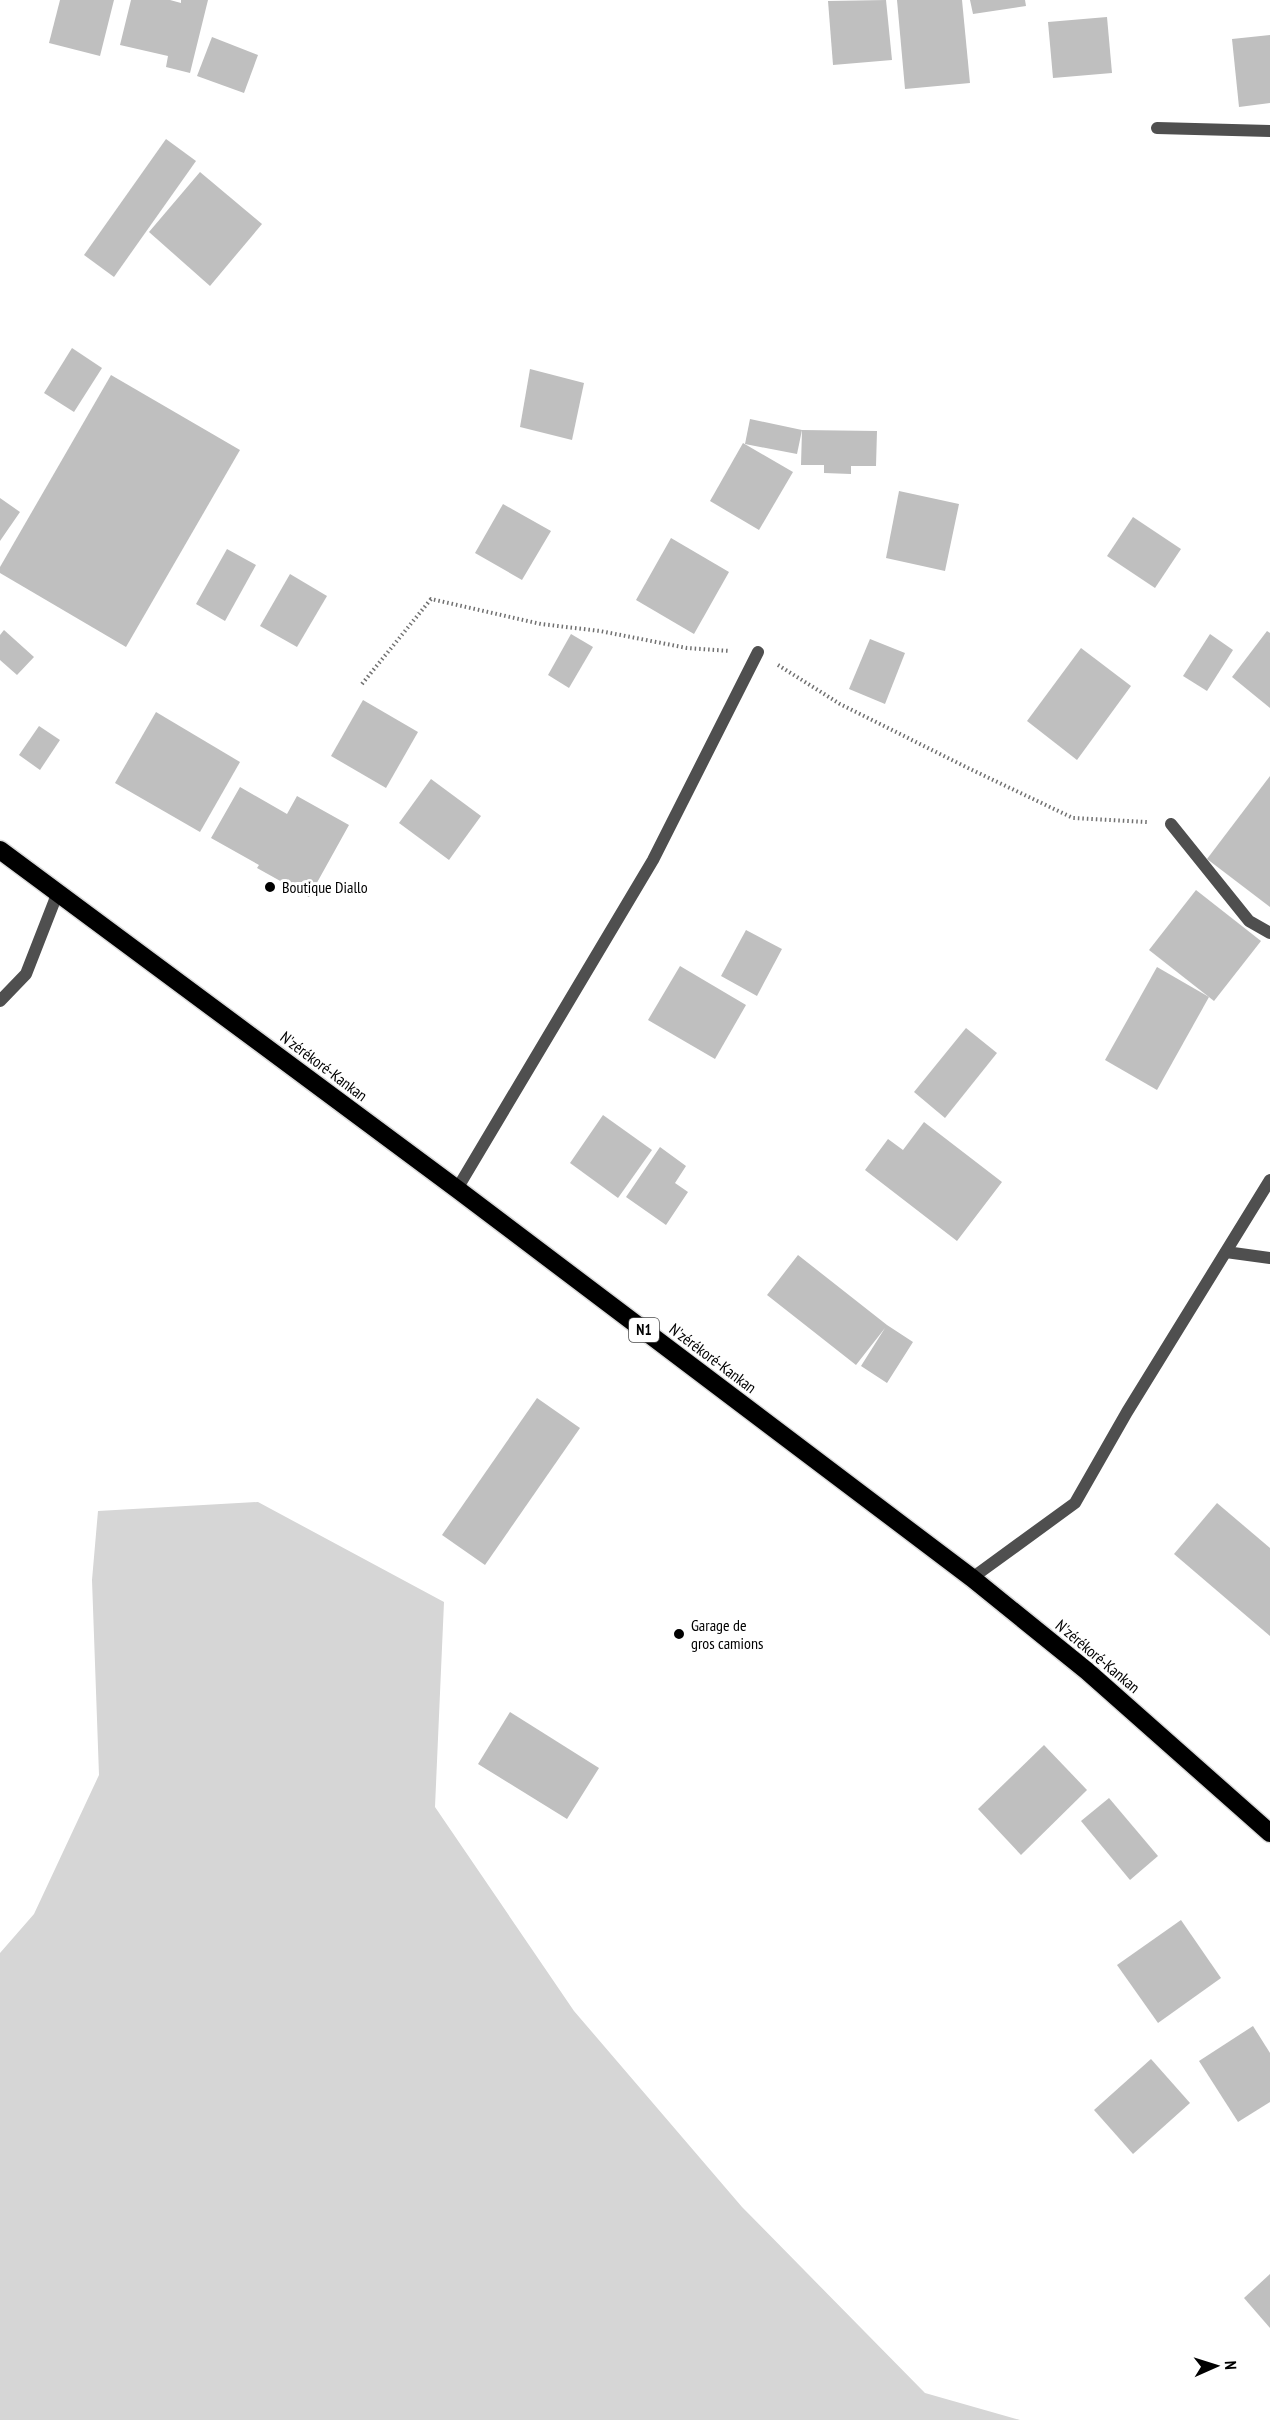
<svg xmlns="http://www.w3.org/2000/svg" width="1270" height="2420" viewBox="0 0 1270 2420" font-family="'PT Sans Narrow',sans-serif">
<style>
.green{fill:#d6d6d6}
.building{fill:#bfbfbf}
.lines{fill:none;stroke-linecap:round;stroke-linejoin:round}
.highway-casing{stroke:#dbdbdb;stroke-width:21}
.path{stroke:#717171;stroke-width:4;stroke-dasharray:1.5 3;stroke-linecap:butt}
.lane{stroke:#4f4f4f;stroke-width:12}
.street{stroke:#4f4f4f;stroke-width:12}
.highway{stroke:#000;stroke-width:18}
.poi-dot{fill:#000;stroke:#fff;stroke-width:2}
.labels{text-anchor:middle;stroke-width:6;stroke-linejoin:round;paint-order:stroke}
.shield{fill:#fff;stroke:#4c4c4c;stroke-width:1.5}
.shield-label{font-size:15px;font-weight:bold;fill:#000}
.poi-label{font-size:16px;fill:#000;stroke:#fff;text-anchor:start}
.street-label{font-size:16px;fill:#000;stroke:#fff}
</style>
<rect width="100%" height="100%" fill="#fff"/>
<polygon class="green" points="258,1502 444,1602 435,1807 574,2011 742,2207 925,2393 1020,2420 0,2420 0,1953 34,1914 99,1775 92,1580 98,1511"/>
<g class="building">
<polygon points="60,0 114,0 100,56 49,43"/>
<polygon points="131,0 170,0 181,3 181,0 208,0 190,73 166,67 168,56 120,45"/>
<polygon points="886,0 892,60 833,65 828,1"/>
<polygon points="897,0 962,0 970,83 905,89"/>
<polygon points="970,0 1025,0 1026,6 973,14"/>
<polygon points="1107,17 1112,73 1053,78 1048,22"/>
<polygon points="1270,35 1270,103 1239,107 1232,39"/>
<polygon points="212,37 258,55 244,93 197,76"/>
<polygon points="166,139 196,161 114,277 84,255"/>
<polygon points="200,172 262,224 210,286 149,232"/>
<polygon points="72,348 102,368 74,412 44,393"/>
<polygon points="530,369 584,383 572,440 520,427"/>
<polygon points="111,375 240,450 126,647 0,573 0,567"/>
<polygon points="750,419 802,430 797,454 745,444"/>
<polygon points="802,430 877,431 876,466 851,466 851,474 824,473 824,465 801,465"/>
<polygon points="743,443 793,472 759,530 710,501"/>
<polygon points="899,491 959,504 945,571 886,558"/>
<polygon points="0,498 20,512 0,541"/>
<polygon points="503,504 551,531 522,580 475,553"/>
<polygon points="1133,517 1181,549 1155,588 1107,556"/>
<polygon points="671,538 729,572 694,634 636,600"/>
<polygon points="227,549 256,565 225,621 196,604"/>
<polygon points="290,574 327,596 297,647 260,626"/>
<polygon points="4,630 34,657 17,675 0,660 0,635"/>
<polygon points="1267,631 1270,633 1270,708 1232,677"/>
<polygon points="571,634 593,647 569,688 548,675"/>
<polygon points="1210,634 1233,650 1207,691 1183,676"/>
<polygon points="870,639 905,653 885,704 849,689"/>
<polygon points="1081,648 1131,686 1077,760 1027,721"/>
<polygon points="363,700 418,732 386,788 331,756"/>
<polygon points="156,712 240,762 200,832 115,783"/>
<polygon points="39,726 60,740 40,770 19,755"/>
<polygon points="1270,776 1270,907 1207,859"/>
<polygon points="431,779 481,816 449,860 399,823"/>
<polygon points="240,787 287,814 297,796 349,825 309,897 257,868 259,865 211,838"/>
<polygon points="1196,890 1261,941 1214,1001 1149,950"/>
<polygon points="746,930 782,949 757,996 721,976"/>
<polygon points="680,966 746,1005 715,1059 648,1020"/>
<polygon points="1157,967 1209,997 1157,1090 1105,1060"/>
<polygon points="966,1028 997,1053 945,1118 914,1092"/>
<polygon points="603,1115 652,1150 618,1198 570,1163"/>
<polygon points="924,1122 1002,1182 957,1241 865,1170 888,1139 903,1150"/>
<polygon points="660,1147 686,1166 675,1183 688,1192 666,1225 626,1197"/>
<polygon points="798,1255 887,1325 913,1342 887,1383 861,1366 885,1328 856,1365 767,1295"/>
<polygon points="537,1398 580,1428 485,1565 442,1535"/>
<polygon points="1217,1503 1270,1548 1270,1636 1174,1554"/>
<polygon points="510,1712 599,1768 567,1819 478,1764"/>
<polygon points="1044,1745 1087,1790 1021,1855 978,1809"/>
<polygon points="1109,1798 1158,1856 1130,1880 1081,1821"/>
<polygon points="1181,1920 1221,1978 1158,2023 1117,1965"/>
<polygon points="1253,2026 1270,2053 1270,2102 1238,2122 1199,2061"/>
<polygon points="1151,2059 1190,2103 1133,2154 1094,2110"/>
<polygon points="1270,2274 1270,2328 1244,2298"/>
</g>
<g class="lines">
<g class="highway-casing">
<polyline id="highway" points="0,850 457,1189 972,1578 1087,1671 1270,1833"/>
</g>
<g class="path">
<polyline points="778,665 840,704 968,768 1073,818 1147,822"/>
<polyline points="362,684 431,599 541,624 600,631 687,648 730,651"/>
</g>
<g class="lane">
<polyline points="1171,824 1249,921 1270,933"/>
<polyline points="457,1189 653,860 758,652"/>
<polyline points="1226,1252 1270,1258"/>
<polyline points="972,1578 1075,1503 1127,1412 1270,1180"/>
</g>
<g class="street">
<polyline points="1157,128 1270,131"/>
<polyline points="0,1001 26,974 58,892"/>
</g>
<use href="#highway" class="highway"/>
</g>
<g class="poi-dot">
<circle cx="270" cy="887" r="6"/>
<circle cx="679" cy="1634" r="6"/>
</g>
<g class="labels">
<rect class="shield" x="629" y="1318" width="30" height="24" rx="4.5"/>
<g class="shield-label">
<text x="644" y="1335">N1</text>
</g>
<g class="poi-label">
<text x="282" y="893">Boutique Diallo</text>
<text x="691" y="1631">Garage de<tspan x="691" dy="18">gros camions</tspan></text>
</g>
<g class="street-label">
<text transform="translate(324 1066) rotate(37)" y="6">N'zérékoré-Kankan</text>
<text transform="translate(713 1358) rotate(37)" y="6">N'zérékoré-Kankan</text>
<text transform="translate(1098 1656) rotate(40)" y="6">N'zérékoré-Kankan</text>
</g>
</g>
<g transform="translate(1216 2366) rotate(87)" stroke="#ffffff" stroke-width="4.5" paint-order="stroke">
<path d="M0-4.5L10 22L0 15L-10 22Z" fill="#000000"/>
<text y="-9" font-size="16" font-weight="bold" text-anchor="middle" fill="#000000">N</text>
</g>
</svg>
